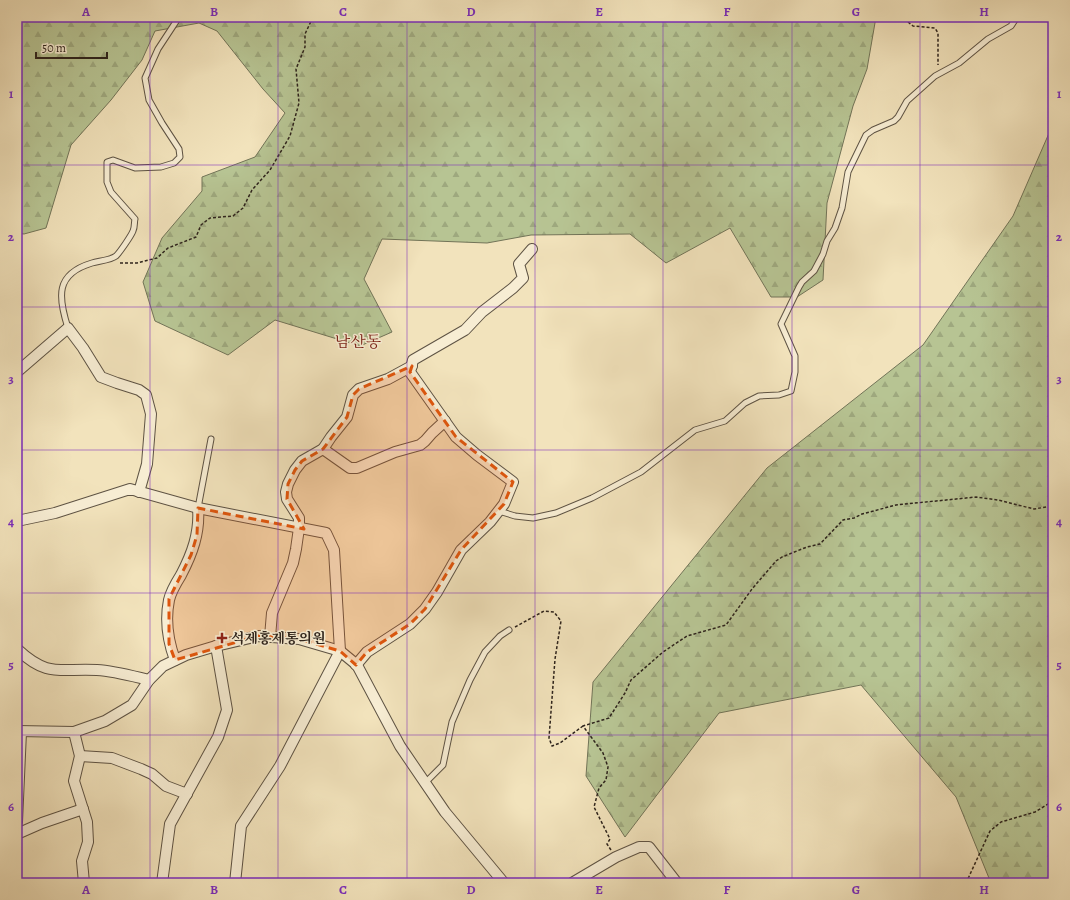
<svg xmlns="http://www.w3.org/2000/svg" width="1070" height="900" viewBox="0 0 1070 900" font-family="Alegreya,'Noto Serif KR',serif">
<style>
.forest{fill:url(#forest-firs);stroke:#727458}
.lines{fill:none;stroke-linecap:round;stroke-linejoin:round}
.lane-casing{stroke:#5e5344;stroke-width:7}
.street-casing{stroke:#5e5344;stroke-width:12}
.path{stroke:#2d231c;stroke-width:1.5;stroke-dasharray:3 2;stroke-linecap:butt}
.lane{stroke:#f7edd3;stroke-width:5}
.street{stroke:#f7edd3;stroke-width:10}
.marked{fill:#df560d;fill-opacity:0.2;stroke:#df560d;stroke-width:3;stroke-dasharray:8 5;stroke-linejoin:round}
.grid{fill:none;stroke:#7b2cbf;stroke-width:1;stroke-opacity:0.55}
.poi-dot{fill:#8f2418;stroke:#f7edd3;stroke-width:1.5}
.labels{text-anchor:middle;stroke-width:3;stroke-linejoin:round;paint-order:stroke}
.poi-label{font-size:14px;font-weight:bold;fill:#2d231c;stroke:#f7edd3;text-anchor:start}
.quarter-label{font-size:16px;fill:#7a1f14;stroke:#f7edd3}
.neatline{fill:none;stroke:#7b2cbf;stroke-width:1.5}
.grid-label{font-size:13px;text-anchor:middle;font-weight:bold;fill:#7b2cbf}
</style>
<defs>
<pattern id="forest-firs" width="22" height="20" patternUnits="userSpaceOnUse"><rect width="22" height="20" fill="#b7c493"/><path d="M5 1l3.5 6h-7zM16 11l3.5 6h-7z" fill="#9ea87e"/></pattern>
</defs>
<rect width="100%" height="100%" fill="#f2e3bc"/>
<filter id="stains"><feTurbulence type="fractalNoise" baseFrequency=".005" numOctaves="4"/><feColorMatrix values="0 0 0 0 .2 0 0 0 0 .09 0 0 0 0 .02 0 0 0 .5 -.17"/></filter>
<radialGradient id="worn" r=".72"><stop offset=".6" stop-color="#630" stop-opacity="0"/><stop offset="1" stop-color="#630" stop-opacity=".3"/></radialGradient>
<g class="forest">
<polygon points="17,17 876,17 867,69 853,106 827,203 823,280 797,297 771,297 730,228 666,263 630,234 531,235 487,243 382,239 364,279 392,332 360,346 275,320 228,355 155,321 143,282 162,238 202,191 202,177 255,157 285,113 263,89 217,31 199,23 155,31 142,60 111,100 71,145 46,228 24,234 17,233"/>
<polygon points="1053,124 1053,883 991,883 956,797 861,685 719,713 625,837 586,776 593,682 767,468 923,345 1013,216"/>
</g>
<g class="lines">
<g class="lane-casing">
<g id="lane">
<path d="M68 328C58 297 55 274 92 263 99 261 111 260 116 256 120 252 131 236 133 231 135 227 134 222 135 219L111 192 107 182V162L113 160 135 168 161 167 174 163 180 157 179 149 162 123 149 100 145 78 158 49 179 17"/>
<polyline points="198,508 211,439"/>
<polyline points="499,511 515,516 533,518 556,513 592,498 641,472 695,430 725,421 745,403 759,396 779,395 791,391 795,372 795,356 781,324 799,287 802,282 814,271 823,254 827,241 835,228 842,208 848,172 866,135 873,130 894,121 898,117 907,101 935,76 959,63 988,39 1011,26 1017,17"/>
<polyline points="425,783 443,765 452,722 470,680 485,652 500,636 509,630"/>
</g>
</g>
<g class="street-casing">
<g id="street">
<polyline points="17,372 68,328 83,348 101,377 117,383 139,390 146,395 151,414 147,464 139,492"/>
<polyline points="323,449 350,468 357,468 395,452 420,445 425,441 432,433 445,421"/>
<polyline points="17,521 55,513 130,489 198,508 326,533 334,550 340,651 280,766 241,826 235,883"/>
<polyline points="270,637 272,613 293,563 296,549 299,528 299,518 287,499 286,492 288,484 295,470 302,461 323,449 331,437 347,417 353,395 359,389 388,379 412,366"/>
<path d="M17 649C48 678 59 668 97 670 114 671 132 676 149 680"/>
<path d="M175 660C168 641 165 620 169 600 171 591 176 583 181 575 192 554 200 533 198 508"/>
<polyline points="356,665 367,652 410,624 425,609 437,592 461,550 490,522 504,504 513,482 477,455 456,437 410,372 413,360 465,330 482,312 513,288 523,278 519,264 532,249"/>
<polyline points="17,731 74,732 105,721 132,705 149,680 163,666 186,655 216,646 258,636 299,639 340,651 357,665 400,746 445,812 504,883"/>
<polyline points="74,732 80,756 74,781 87,822 88,842 82,861 84,883"/>
<polyline points="80,756 112,758 141,769 152,774 166,786 187,794"/>
<polyline points="17,822 21,732"/>
<polyline points="17,834 42,823 83,809"/>
<polyline points="162,883 170,824 218,737 227,710 216,646"/>
<polyline points="572,883 616,857 639,847 649,847 677,883"/>
</g>
</g>
<g class="path">
<polyline points="908,17 908,22 913,26 935,28 938,33 938,65"/>
<polyline points="120,263 137,263 157,258 168,248 196,237 201,225 210,218 233,216 243,208 252,190 270,170 290,136 299,103 296,69 305,47 305,34 313,17"/>
<polyline points="515,627 544,611 554,612 561,621 555,659 549,738 552,746 560,743 583,726"/>
<polyline points="611,850 607,844 610,839 594,807 599,788 606,780 608,767 603,753 583,726 609,718 625,693 631,680 663,652 687,636 726,625 752,589 776,561 782,557 807,547 820,544 843,520 854,518 862,514 896,505 976,497 998,500 1034,509 1053,506"/>
<polyline points="966,883 990,831 1001,822 1035,812 1053,801"/>
</g>
<use href="#lane" class="lane"/>
<use href="#street" class="street"/>
</g>
<path class="marked" d="M412 366 410 372 456 437 513 482 504 504 461 550 425 609 410 624 367 652 356 665 340 651 299 639 258 636 175 660 169 644V599L191 555 197 535 198 508 304 529 287 499 288 484 295 470 302 461 323 449 347 417 353 395 359 389Z"/>
<path class="grid" d="M150 17V883M278 17V883M407 17V883M535 17V883M663 17V883M792 17V883M920 17V883M17 165H1053M17 307H1053M17 450H1053M17 593H1053M17 735H1053"/>
<path class="poi-dot" d="M220 632h4v4h4v4h-4v4h-4v-4h-4v-4h4z"/>
<g class="labels">
<g class="poi-label">
<text x="231" y="643">석제홍제통의원</text>
</g>
<g class="quarter-label">
<text x="358" y="347">남산동</text>
</g>
</g>
<rect width="1070" height="900" fill="none" stroke="#f2e3bc" stroke-width="44"/>
<path d="M36 52v6h71v-6" fill="none" stroke="#2d231c" stroke-width="2"/>
<text x="42" y="52" font-size="12" fill="#2d231c" stroke="#f7edd3" stroke-width="3" paint-order="stroke">50 m</text>
<rect x="22" y="22" width="1026" height="856" class="neatline"/>
<g class="grid-label">
<text x="86" y="16">A</text>
<text x="214" y="16">B</text>
<text x="343" y="16">C</text>
<text x="471" y="16">D</text>
<text x="599" y="16">E</text>
<text x="727" y="16">F</text>
<text x="856" y="16">G</text>
<text x="984" y="16">H</text>
<text x="11" y="98">1</text>
<text x="1059" y="98">1</text>
<text x="11" y="241">2</text>
<text x="1059" y="241">2</text>
<text x="11" y="383">3</text>
<text x="1059" y="383">3</text>
<text x="11" y="526">4</text>
<text x="1059" y="526">4</text>
<text x="11" y="669">5</text>
<text x="1059" y="669">5</text>
<text x="11" y="811">6</text>
<text x="1059" y="811">6</text>
<text x="86" y="894">A</text>
<text x="214" y="894">B</text>
<text x="343" y="894">C</text>
<text x="471" y="894">D</text>
<text x="599" y="894">E</text>
<text x="727" y="894">F</text>
<text x="856" y="894">G</text>
<text x="984" y="894">H</text>
</g>
<rect width="100%" height="100%" filter="url(#stains)"/>
<rect width="100%" height="100%" fill="url(#worn)"/>
</svg>
